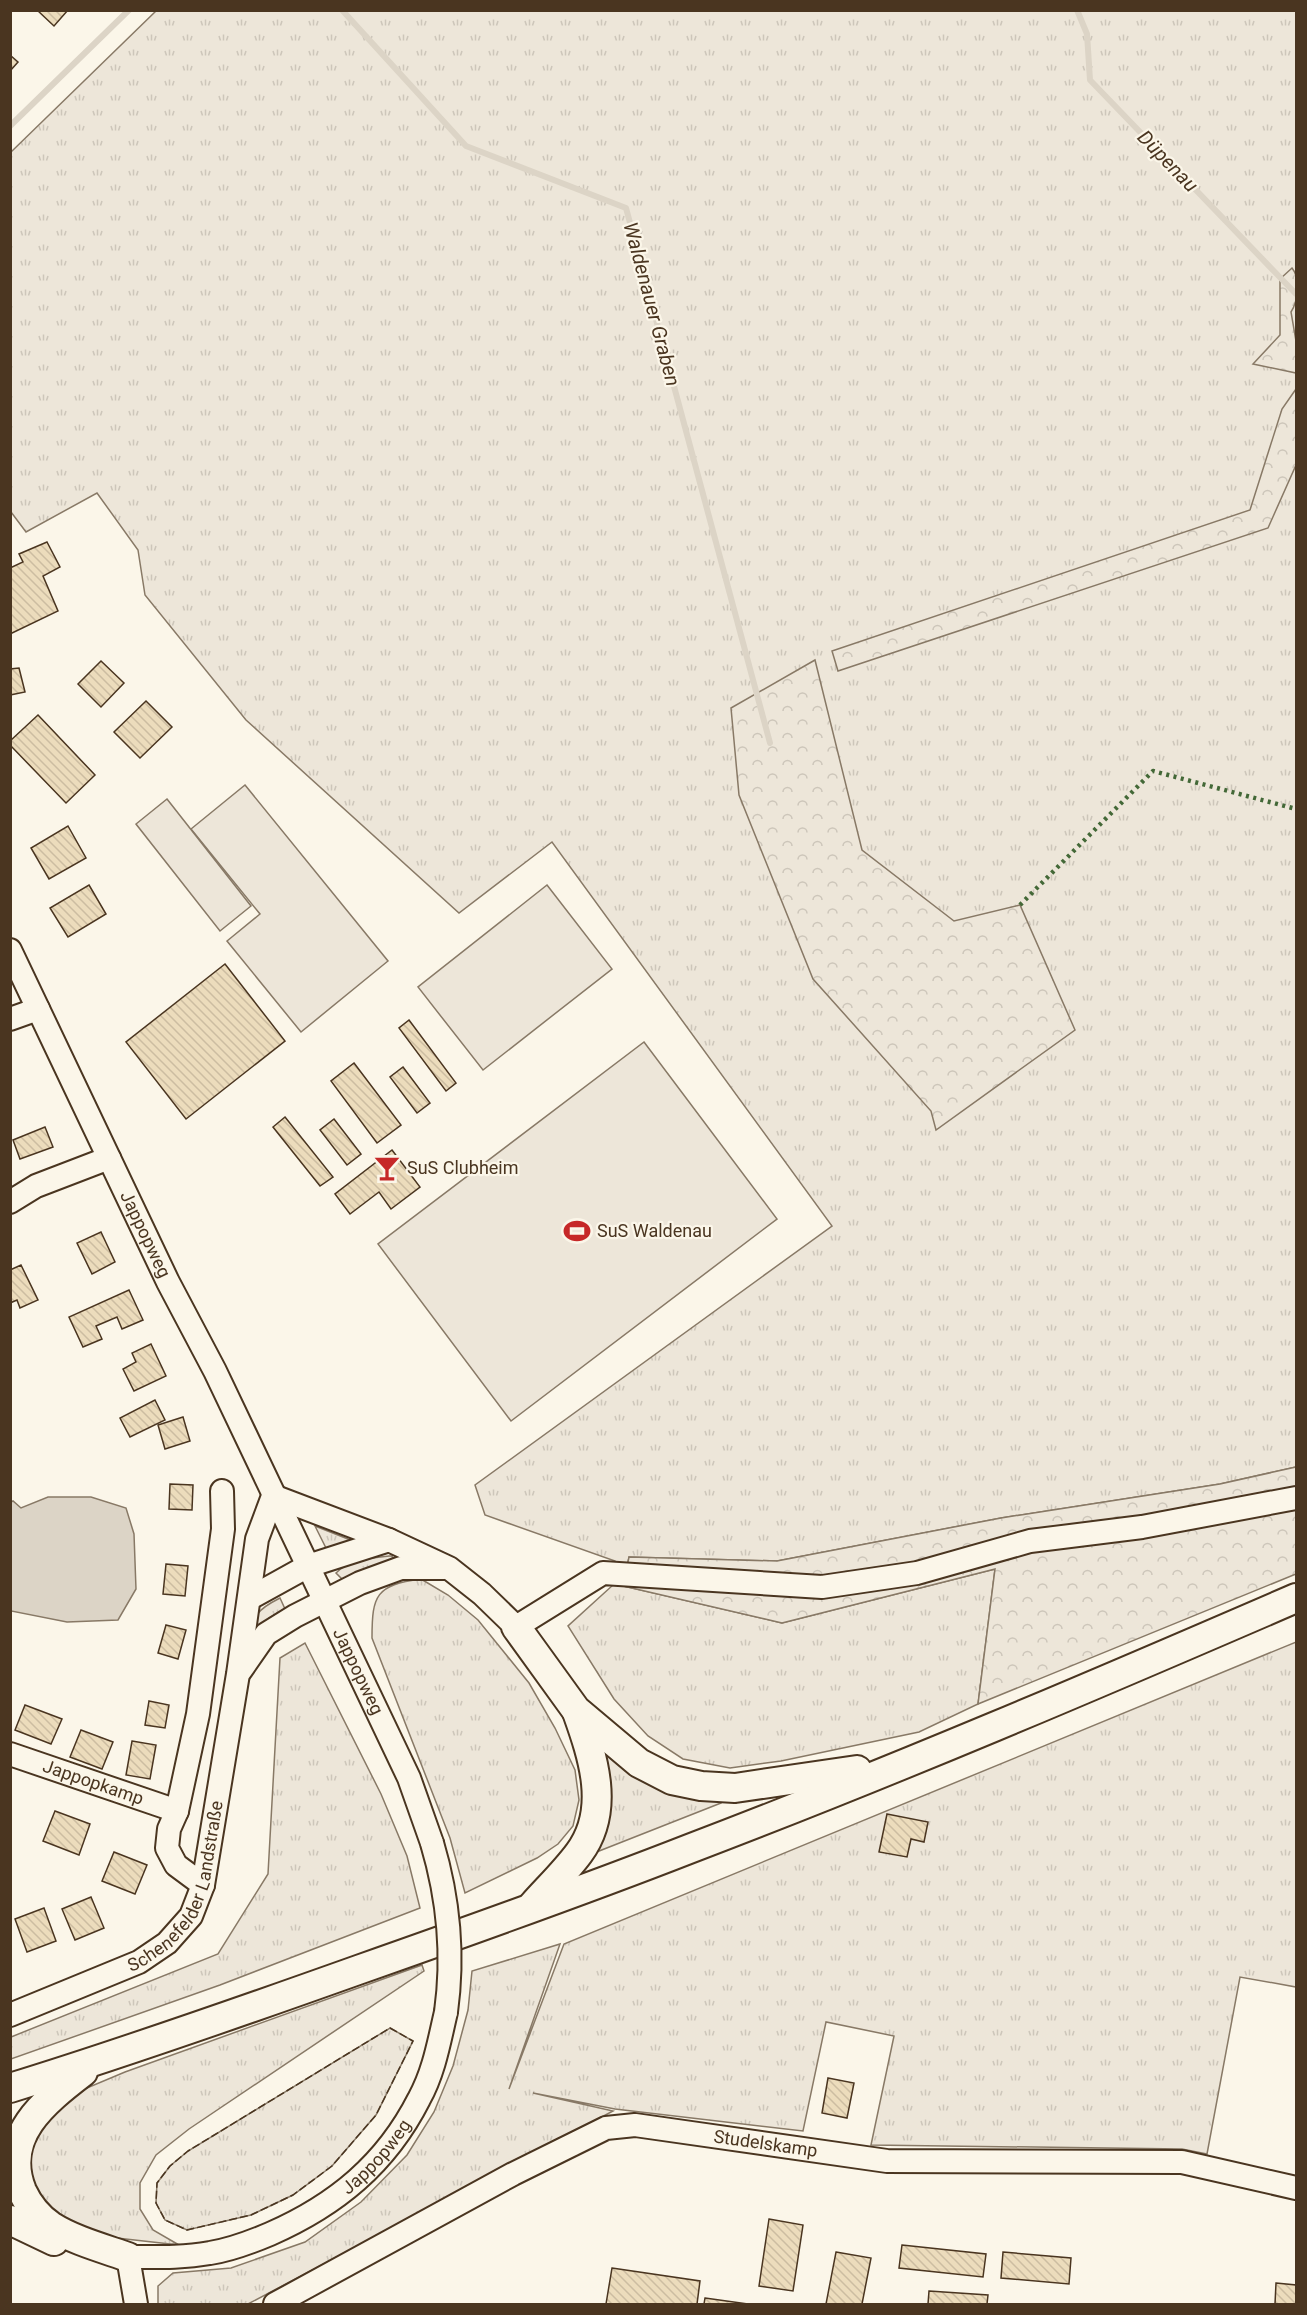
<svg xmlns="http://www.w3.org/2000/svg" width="1307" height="2315" viewBox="0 0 1307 2315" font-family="Roboto,sans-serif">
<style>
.grass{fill:url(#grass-tufts);stroke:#887966;stroke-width:1.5}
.forest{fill:url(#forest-crowns);stroke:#887966;stroke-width:1.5}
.pitch{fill:#ede6d9;stroke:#887966;stroke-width:1.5}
.water{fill:#dcd4c6;stroke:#887966;stroke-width:1.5}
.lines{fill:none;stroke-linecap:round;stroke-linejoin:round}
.stream{stroke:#dcd4c6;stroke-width:6}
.building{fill:url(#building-back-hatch);stroke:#4a3520;stroke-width:1.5}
.minor-casing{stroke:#4a3520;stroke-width:26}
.major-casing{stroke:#4a3520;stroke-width:32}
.minor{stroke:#fbf6e9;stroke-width:22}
.major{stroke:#fbf6e9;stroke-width:28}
.minor-bridge-casing{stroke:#4a3520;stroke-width:26;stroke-linecap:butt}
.minor-bridge{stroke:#fbf6e9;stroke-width:22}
.hedge{stroke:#436837;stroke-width:4.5;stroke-dasharray:3 4.5;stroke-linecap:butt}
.fence{stroke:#4a3520;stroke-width:1.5;stroke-dasharray:8 3;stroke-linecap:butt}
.labels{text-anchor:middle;stroke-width:4.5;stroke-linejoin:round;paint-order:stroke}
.poi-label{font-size:18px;fill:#4a3520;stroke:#fbf6e9;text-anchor:start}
.street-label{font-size:18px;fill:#4a3520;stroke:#fbf6e9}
.water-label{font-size:20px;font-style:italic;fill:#4a3520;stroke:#fbf6e9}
</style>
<defs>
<pattern id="grass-tufts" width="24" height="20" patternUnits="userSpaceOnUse" patternTransform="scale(1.5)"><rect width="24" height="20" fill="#ede6d9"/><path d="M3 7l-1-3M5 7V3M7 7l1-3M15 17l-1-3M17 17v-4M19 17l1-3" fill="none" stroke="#cdc6ba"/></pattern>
<pattern id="forest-crowns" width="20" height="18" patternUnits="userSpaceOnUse" patternTransform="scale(1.5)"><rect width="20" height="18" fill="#ede6d9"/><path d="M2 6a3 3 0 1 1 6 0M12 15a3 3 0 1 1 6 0" fill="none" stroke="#cdc6ba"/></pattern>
<pattern id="building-back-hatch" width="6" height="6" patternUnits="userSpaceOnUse" patternTransform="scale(1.5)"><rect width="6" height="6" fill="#ecdcbc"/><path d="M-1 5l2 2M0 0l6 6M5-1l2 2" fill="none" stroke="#ccbda1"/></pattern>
</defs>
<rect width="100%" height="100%" fill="#fbf6e9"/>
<g class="grass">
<polygon points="156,11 1296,11 1296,1467 1220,1484 1001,1518 777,1561 629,1557 623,1586 782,1623 995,1569 978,1704 919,1732 781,1761 730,1768 683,1759 648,1736 614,1699 568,1626 613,1585 615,1561 485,1515 475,1485 832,1226 552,842 459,913 246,720 145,595 138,550 97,493 26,532 11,512 11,152"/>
<polygon points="315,1526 353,1541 328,1552"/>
<path d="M389 1556H392L393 1559 342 1579 336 1573C350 1559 370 1558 389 1556Z"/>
<path d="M421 1579 448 1595 478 1620 529 1683 555 1728 575 1770 579 1800 573 1826 558 1844 537 1858 465 1893 450 1838 372 1638C372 1595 376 1585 421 1579Z"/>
<path d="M280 1598 285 1609 269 1618 251 1641C251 1616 258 1609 280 1598Z"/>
<polygon points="1296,1642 1296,1987 1240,1977 1207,2154 1182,2149 871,2145 894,2036 826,2022 803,2131 615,2109 533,2093 613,2111 248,2304 158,2304 158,2286 173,2273 231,2268 305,2242 361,2202 407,2155 434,2112 453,2066 468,2010 472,1971 560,1944 509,2089 564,1944"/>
<polygon points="305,1643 381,1794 407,1856 420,1908 220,1985 11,2059 11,2037 218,1954 268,1874 280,1658"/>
<path d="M603 1748 720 1800 721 1803 594 1853C615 1811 611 1793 603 1748Z"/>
<polygon points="422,1965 424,1971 189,2129 156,2155 140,2183 140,2209 153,2230 179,2245 99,2236 65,2224 23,2181 24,2139 51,2103 125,2072"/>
<polygon points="390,2028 413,2041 376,2115 332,2166 293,2195 251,2215 187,2230 165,2220 156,2203 157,2183 170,2166 188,2151"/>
</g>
<g class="forest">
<path d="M1292 268C1301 279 1298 301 1291 312L1296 341V373L1253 364 1280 335V279Z"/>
<polygon points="1296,389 1296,465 1268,528 838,671 832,651 1250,510 1282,409"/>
<polygon points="815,660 862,850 954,921 1020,905 1075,1030 936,1130 931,1111 813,979 739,795 731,708"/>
<polygon points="1296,1467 1296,1574 978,1704 995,1569 782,1623 623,1586 629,1557 777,1561 1001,1518 1220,1484"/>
</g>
<g class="pitch">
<polygon points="245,785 388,961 301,1032 227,941 260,914 191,829"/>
<polygon points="167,799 251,906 220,931 136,824"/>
<polygon points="547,885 612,969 483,1070 418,987"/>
<polygon points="644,1042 777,1219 511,1421 378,1244"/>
</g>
<polygon class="water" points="48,1497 91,1497 126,1508 134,1534 136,1589 118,1620 67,1622 11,1611 11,1502 13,1501 21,1508"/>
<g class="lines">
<g class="stream">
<polyline points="342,10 466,146 626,208 770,743"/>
<polyline points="1077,10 1087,34 1090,80 1296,294"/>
<polyline points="10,126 129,10"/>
</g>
</g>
<g class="building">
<polygon points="37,10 68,10 54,26"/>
<polygon points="10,55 18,62 10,71"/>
<polygon points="47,542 60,567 43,576 58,611 10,634 10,568 23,562 19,554"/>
<polygon points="101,661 124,683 101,707 78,684"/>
<polygon points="19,668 25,692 10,695 10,669"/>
<polygon points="146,701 172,727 140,758 114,732"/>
<polygon points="38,715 95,775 66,803 10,745 10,741"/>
<polygon points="68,826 86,858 49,879 31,848"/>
<polygon points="89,885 106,914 68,937 50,908"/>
<polygon points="225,964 285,1041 186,1119 126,1042"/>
<polygon points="409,1020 456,1083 446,1091 399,1028"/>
<polygon points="354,1063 401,1125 377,1143 331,1081"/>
<polygon points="403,1067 430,1103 417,1113 390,1077"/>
<polygon points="285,1117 333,1177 320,1186 273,1127"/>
<polygon points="334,1119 361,1154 347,1165 320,1130"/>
<polygon points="45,1127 53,1147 20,1159 13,1140"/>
<polygon points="392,1150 420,1187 391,1209 379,1192 350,1214 335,1194"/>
<polygon points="101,1232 115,1262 92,1274 77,1243"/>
<polygon points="21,1265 38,1300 20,1308 17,1300 10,1303 10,1270"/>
<polygon points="129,1290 143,1320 122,1329 117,1317 96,1326 102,1339 83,1347 69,1317"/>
<polygon points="151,1344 166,1376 134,1391 123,1369 136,1362 132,1353"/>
<polygon points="155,1400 165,1420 130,1437 120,1418"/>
<polygon points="183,1417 190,1441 165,1449 158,1425"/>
<polygon points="170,1484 193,1485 192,1510 169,1509"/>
<polygon points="166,1564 188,1566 185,1596 163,1594"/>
<polygon points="166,1625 186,1630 178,1659 158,1653"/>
<polygon points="149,1701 169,1705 165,1728 145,1725"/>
<polygon points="25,1705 62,1719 51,1744 15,1730"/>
<polygon points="81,1730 113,1742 102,1769 70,1757"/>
<polygon points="132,1741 156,1745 150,1779 126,1775"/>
<polygon points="55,1811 90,1824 79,1855 43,1841"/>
<polygon points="887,1814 928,1822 924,1842 911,1839 907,1857 879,1852"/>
<polygon points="114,1852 147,1865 135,1894 102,1881"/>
<polygon points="91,1897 104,1928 75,1940 62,1909"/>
<polygon points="44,1908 56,1941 27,1952 15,1919"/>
<polygon points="828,2078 854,2083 847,2118 822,2113"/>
<polygon points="769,2219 803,2225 793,2291 759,2286"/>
<polygon points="902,2245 986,2254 983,2277 899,2268"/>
<polygon points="836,2252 871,2258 862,2304 826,2304"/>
<polygon points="1003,2252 1071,2258 1069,2284 1001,2278"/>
<polygon points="612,2268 700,2281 697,2304 606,2304"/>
<polygon points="1276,2283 1296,2285 1296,2304 1275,2304"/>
<polygon points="929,2291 988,2295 987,2304 928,2304"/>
<polygon points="705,2298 748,2304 704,2304"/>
</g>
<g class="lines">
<g class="minor-casing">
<g id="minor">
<path id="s1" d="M10 950 168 1282 215 1371 409 1778 432 1843"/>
<polyline points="10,1019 38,1009"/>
<polyline points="10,1202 36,1186 109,1158"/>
<polyline points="273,1496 389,1540"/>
<polyline points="250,1598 308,1566 389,1540 449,1568 482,1594 516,1627 603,1573 822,1587 917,1573 1030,1541 1142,1527 1296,1498"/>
<polyline points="241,1670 266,1634 295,1616 360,1583 401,1568 444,1568"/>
<path id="s2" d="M10 1754 177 1811"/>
<polyline points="203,1885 176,1865 167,1848 169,1829 177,1811 198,1714 223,1529 222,1491"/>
<path id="s3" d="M10 2015 139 1962 167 1943 191 1916 203 1885 238 1674 257 1539 273 1496"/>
<path id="s4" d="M136 2304 128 2257C155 2257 182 2258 210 2253 230 2250 251 2242 270 2234 336 2205 386 2164 419 2099 434 2072 439 2042 446 2012"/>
<path id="s5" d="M275 2304 513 2174 606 2128 635 2125 887 2161 1182 2162 1296 2188"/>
</g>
</g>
<g class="major-casing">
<g id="major">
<polyline points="516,1627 576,1710 639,1763 672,1780 701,1786 735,1788 857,1770"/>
<path d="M533 1905C548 1888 565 1872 579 1853 611 1810 593 1757 577 1712"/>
<path d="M83 2072C44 2102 0 2136 22 2191 28 2204 38 2217 51 2226 73 2240 102 2248 128 2257"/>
<path d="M10 2088C127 2052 243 2011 358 1970 469 1931 579 1892 689 1849 894 1771 1095 1685 1296 1598"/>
<polyline points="10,2220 54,2241"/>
</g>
</g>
<use href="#minor" class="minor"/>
<use href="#major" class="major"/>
<g class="minor-bridge-casing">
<path id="minor-bridge" d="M432 1843C449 1900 454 1954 446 2012"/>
</g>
<use href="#minor-bridge" class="minor-bridge"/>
<polyline class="hedge" points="1020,905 1153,771 1296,809"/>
<polygon class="fence" points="390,2028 413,2041 376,2115 332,2166 293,2195 251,2215 187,2230 165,2220 156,2203 157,2183 170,2166 188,2151"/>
</g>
<defs>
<g id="bar-bare" transform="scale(2.07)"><path d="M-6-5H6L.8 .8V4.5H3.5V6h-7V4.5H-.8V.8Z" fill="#c62828" stroke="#fbf6e9" stroke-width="2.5" paint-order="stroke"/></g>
<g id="stadium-bare" transform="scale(2.07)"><path d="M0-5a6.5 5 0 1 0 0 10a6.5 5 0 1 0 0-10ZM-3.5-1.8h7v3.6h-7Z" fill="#c62828" stroke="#fbf6e9" stroke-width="2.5" paint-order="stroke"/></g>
</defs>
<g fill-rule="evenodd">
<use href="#bar-bare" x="387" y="1168"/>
<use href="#stadium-bare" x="577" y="1231"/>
</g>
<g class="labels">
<g class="poi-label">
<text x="407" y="1174">SuS Clubheim</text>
<text x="597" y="1237">SuS Waldenau</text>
</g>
<g class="street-label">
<text dy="6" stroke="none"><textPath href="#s1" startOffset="315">Jappopweg</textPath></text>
<text dy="6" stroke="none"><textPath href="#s1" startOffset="801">Jappopweg</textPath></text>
<text dy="6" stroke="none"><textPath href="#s2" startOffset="88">Jappopkamp</textPath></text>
<text dy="6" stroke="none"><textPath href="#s3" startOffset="228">Schenefelder Landstraße</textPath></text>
<text dy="6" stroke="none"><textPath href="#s5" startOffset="536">Studelskamp</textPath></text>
<text dy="6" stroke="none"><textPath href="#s4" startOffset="326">Jappopweg</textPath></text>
</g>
<g class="water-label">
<text transform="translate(1168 161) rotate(46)" y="7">Düpenau</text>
<text transform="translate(652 304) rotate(75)" y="7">Waldenauer Graben</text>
</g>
</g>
<rect width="1307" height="2315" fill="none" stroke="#4a3520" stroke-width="24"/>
</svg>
